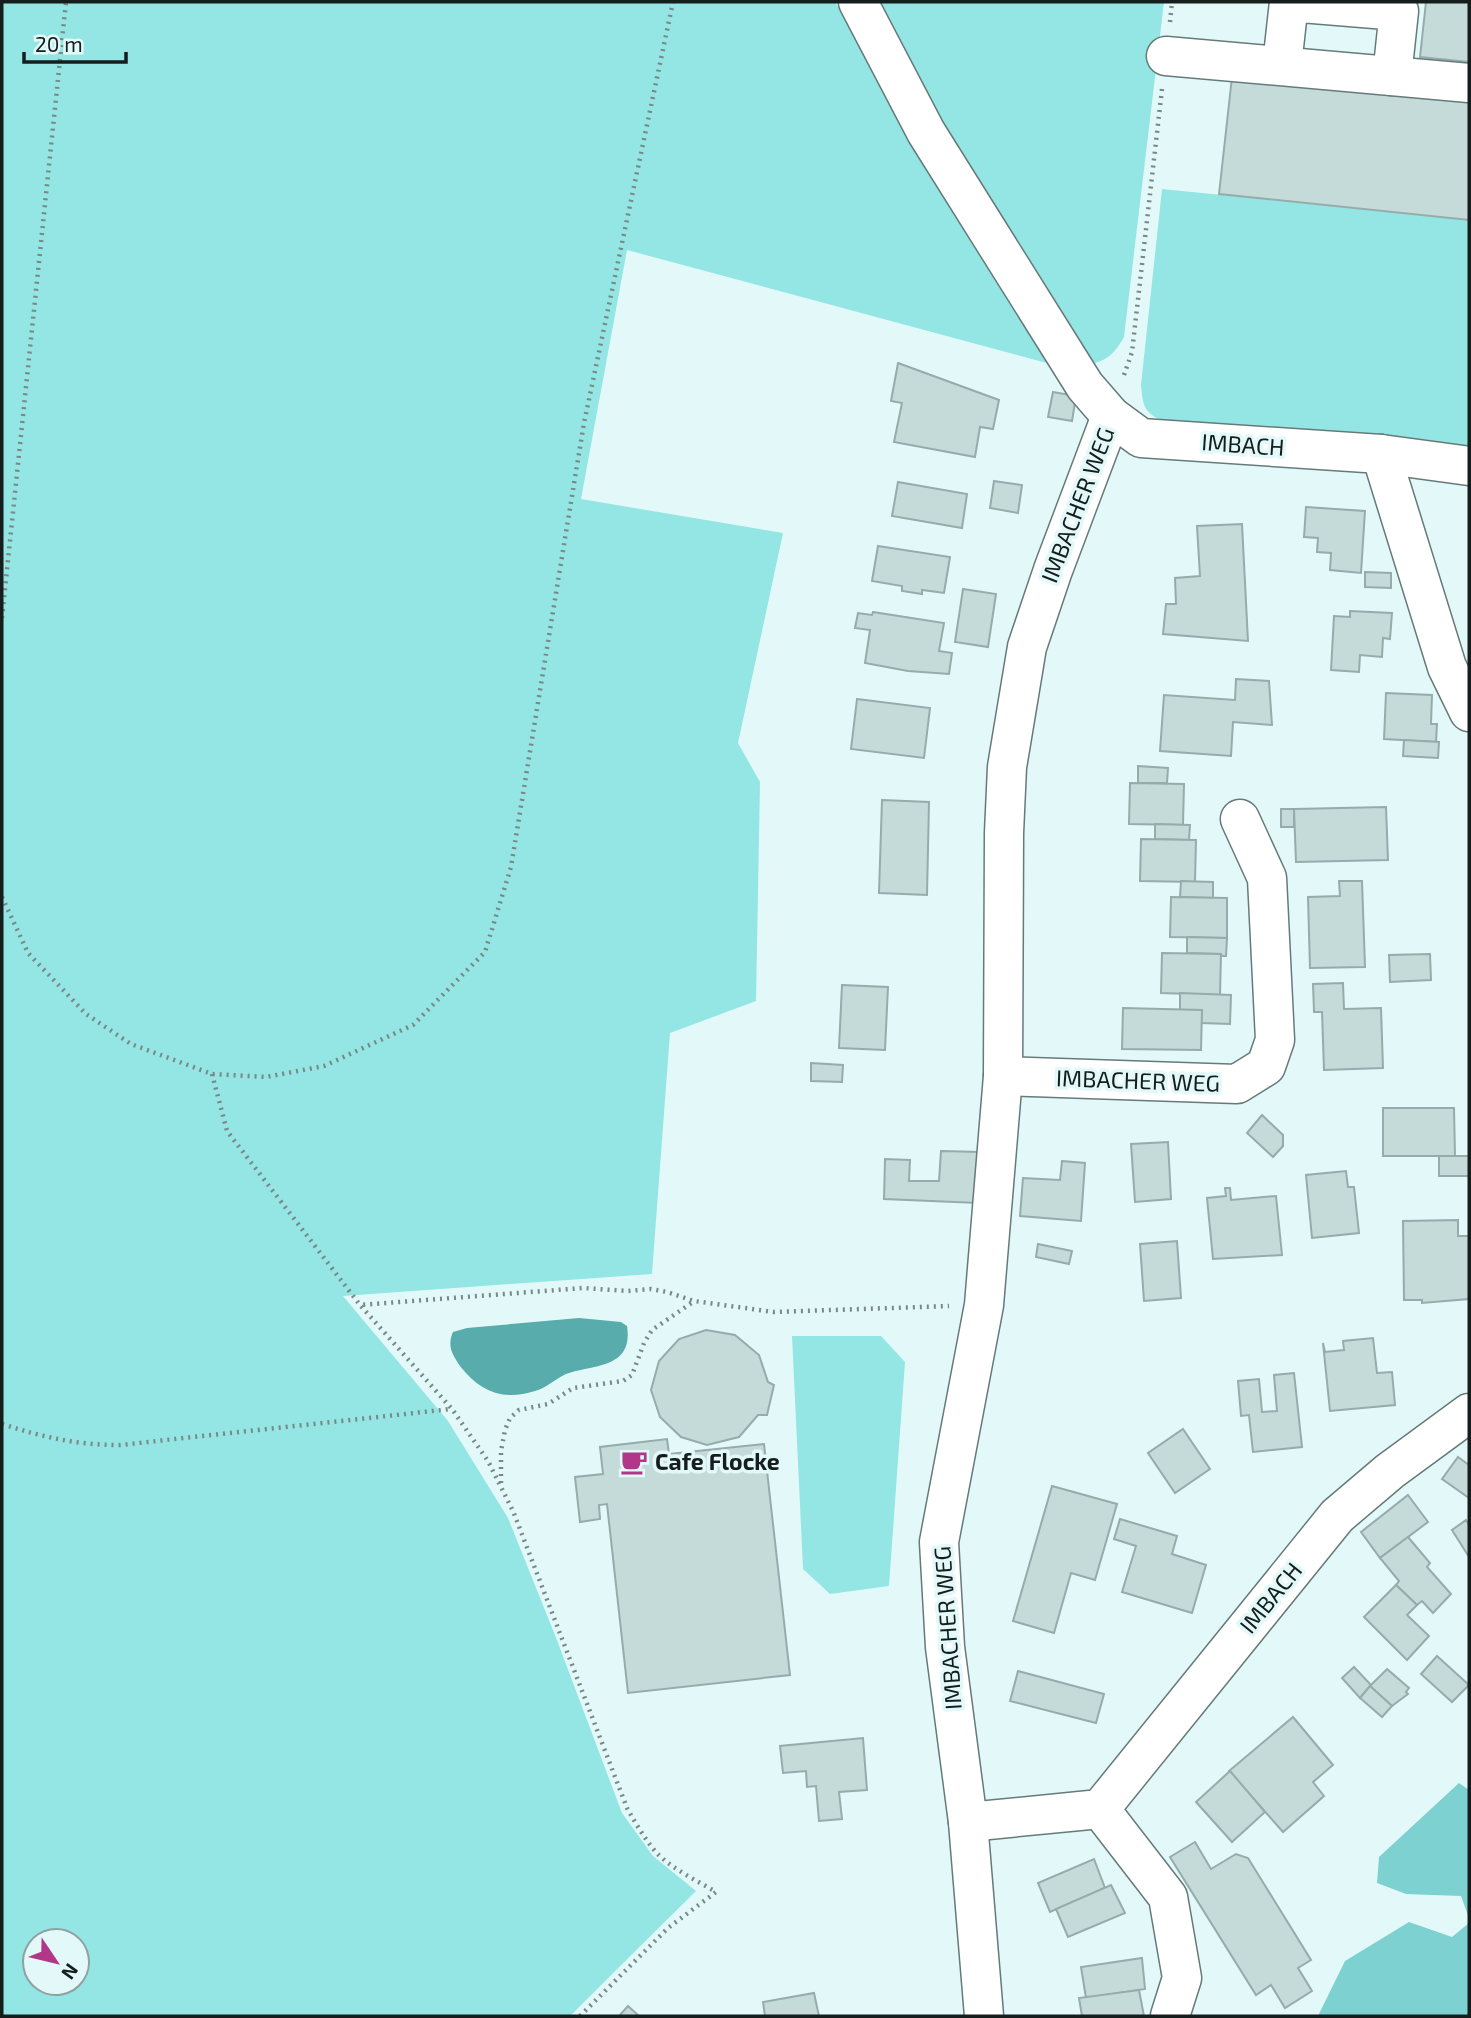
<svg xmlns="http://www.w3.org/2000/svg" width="1471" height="2018" viewBox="0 0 1471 2018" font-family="'Exo 2',sans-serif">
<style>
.green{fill:#93e6e4;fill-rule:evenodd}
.forest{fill:#7dd1d0}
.water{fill:#58acab}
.building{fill:#c5dbda;stroke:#96abab;stroke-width:2}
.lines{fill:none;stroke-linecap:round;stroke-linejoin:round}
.minor-casing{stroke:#667a79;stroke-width:41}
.path{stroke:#798787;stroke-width:4.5;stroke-dasharray:2 5;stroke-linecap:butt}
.minor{stroke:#fff;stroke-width:38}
.labels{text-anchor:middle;stroke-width:7;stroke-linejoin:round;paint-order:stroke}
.street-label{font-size:23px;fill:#151d1d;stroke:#e3f9f9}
.poi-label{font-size:23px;font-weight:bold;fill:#151d1d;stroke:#e3f9f9;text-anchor:start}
</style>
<rect width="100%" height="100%" fill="#e3f9f9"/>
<g class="green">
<path d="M2 2H835L1058 366 627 250 581 499 783 533 738 743 760 782 756 1001 670 1033 652 1274 343 1296 448 1421 508 1518 555 1635 622 1813 653 1856 696 1891 570 2016H2ZM35 1941H77V1983H35Z"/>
<path d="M871 2H1164L1124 337C1115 353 1106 363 1086 364Z"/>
<path d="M1162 189 1469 220V450L1168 423C1145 414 1143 409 1141 385Z"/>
<polygon points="792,1336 881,1336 905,1362 889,1586 830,1594 803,1569"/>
</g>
<g class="forest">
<polygon points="1459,1783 1469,1790 1469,1918 1461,1896 1406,1894 1377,1883 1379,1857"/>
<polygon points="1409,1922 1452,1937 1469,1923 1469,2016 1318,2016 1345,1961"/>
</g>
<path class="water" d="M579 1318 621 1322 627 1326C634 1371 589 1364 564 1375 554 1380 546 1388 535 1391 503 1401 480 1392 460 1366 452 1354 447 1346 453 1332L467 1328Z"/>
<g class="building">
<polygon points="1426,2 1469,2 1469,62 1420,57"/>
<polygon points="1232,77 1469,101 1469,220 1219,194"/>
<polygon points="898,363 999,400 993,429 980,427 975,457 894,442 902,403 891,401"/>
<polygon points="1053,392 1076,396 1072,421 1048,417"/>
<polygon points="994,481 1022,485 1018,513 990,508"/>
<polygon points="898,482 967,494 962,528 892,516"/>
<polygon points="1306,507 1365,511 1361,573 1330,570 1331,553 1317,552 1318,538 1304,537"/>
<polygon points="1242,524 1248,641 1163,634 1166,604 1176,604 1175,578 1200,576 1197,526"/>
<polygon points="878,546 950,557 944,593 922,590 922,594 902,591 902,586 872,581"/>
<polygon points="1365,572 1391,573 1391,588 1365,587"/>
<polygon points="963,589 996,594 988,647 955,642"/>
<polygon points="1350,611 1392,613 1390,639 1383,638 1382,657 1360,655 1359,672 1331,670 1334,616 1350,617"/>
<polygon points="873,612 944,623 939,651 952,653 949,674 908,671 865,663 870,630 855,628 858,613 872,615"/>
<polygon points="1236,679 1269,681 1272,725 1233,722 1231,756 1160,751 1164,695 1235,700"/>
<polygon points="1386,693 1432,695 1431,724 1437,724 1436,742 1384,739"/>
<polygon points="857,699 930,708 924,758 851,749"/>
<polygon points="1404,740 1439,742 1438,758 1403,756"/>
<polygon points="1138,766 1168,768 1167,783 1138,783"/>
<polygon points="1130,783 1184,784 1183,825 1129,824"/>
<polygon points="882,800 929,802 927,895 879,893"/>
<polygon points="1386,807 1388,860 1296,862 1294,809"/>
<rect x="1281" y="809" width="13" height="18"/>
<polygon points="1155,824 1190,825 1189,840 1155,839"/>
<polygon points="1141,839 1196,840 1195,882 1140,881"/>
<polygon points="1181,881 1213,882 1213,898 1180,897"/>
<polygon points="1339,881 1362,881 1365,967 1310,968 1308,897 1340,896"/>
<polygon points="1171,897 1227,898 1227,938 1170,937"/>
<polygon points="1187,937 1227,938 1226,956 1221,956 1221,954 1187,953"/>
<polygon points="1162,953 1221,954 1220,995 1161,993"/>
<polygon points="1430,954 1431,980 1390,982 1389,955"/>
<polygon points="1343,983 1344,1009 1381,1008 1383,1068 1324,1070 1322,1012 1314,1012 1313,984"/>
<polygon points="842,985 888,987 885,1050 839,1048"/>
<polygon points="1180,993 1231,995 1230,1024 1201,1023 1202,1010 1180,1010"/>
<polygon points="1123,1008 1202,1010 1201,1050 1122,1049"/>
<polygon points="811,1063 843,1065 842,1082 811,1081"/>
<polygon points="1383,1108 1454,1108 1455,1156 1383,1156"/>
<polygon points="1262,1115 1283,1135 1283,1146 1273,1157 1247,1133"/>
<polygon points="1168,1142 1171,1199 1135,1202 1131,1144"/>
<polygon points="941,1151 980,1152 978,1203 884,1199 885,1159 910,1160 909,1181 939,1181"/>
<rect x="1439" y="1156" width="30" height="20"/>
<polygon points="1062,1161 1085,1163 1081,1221 1020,1216 1023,1178 1060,1180"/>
<polygon points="1346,1171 1348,1187 1354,1187 1359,1233 1312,1238 1306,1175"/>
<polygon points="1225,1188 1230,1188 1231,1200 1276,1196 1282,1255 1213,1259 1207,1198 1226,1196"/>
<polygon points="1458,1220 1458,1236 1469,1236 1469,1299 1422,1303 1422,1300 1404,1300 1403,1221"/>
<polygon points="1177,1241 1181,1298 1144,1301 1140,1244"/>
<polygon points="1038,1244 1072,1251 1069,1264 1036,1257"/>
<polygon points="706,1330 735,1335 759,1355 768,1382 774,1385 767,1415 758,1415 739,1437 707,1445 681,1437 660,1417 651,1390 659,1361 679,1339"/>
<polygon points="1373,1338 1377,1373 1392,1372 1395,1405 1330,1411 1323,1343 1325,1352 1344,1350 1343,1341"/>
<polygon points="1294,1373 1302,1447 1253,1452 1249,1415 1241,1416 1238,1381 1259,1379 1262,1412 1277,1411 1274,1375"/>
<polygon points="1183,1429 1210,1469 1175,1493 1148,1453"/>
<polygon points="667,1439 669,1454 764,1444 790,1675 628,1693 607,1504 599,1505 600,1519 580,1522 575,1477 603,1474 600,1447"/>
<polygon points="1458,1457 1469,1465 1469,1498 1442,1479"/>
<polygon points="1052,1486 1117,1504 1095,1580 1071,1573 1054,1633 1013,1621"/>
<polygon points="1408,1495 1428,1522 1380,1558 1361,1532"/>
<polygon points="1120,1519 1177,1536 1172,1554 1206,1565 1192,1613 1122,1592 1136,1546 1114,1539"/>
<polygon points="1466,1520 1469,1525 1469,1557 1452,1530"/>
<polygon points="1408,1537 1430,1563 1427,1567 1451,1594 1433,1613 1422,1601 1417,1605 1396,1585 1399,1581 1380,1558"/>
<polygon points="1396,1585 1417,1605 1407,1615 1429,1636 1407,1660 1364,1617"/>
<polygon points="1437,1656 1469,1685 1452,1702 1421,1674"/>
<polygon points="1354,1667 1371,1685 1360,1698 1342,1678"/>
<polygon points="1387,1669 1409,1688 1406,1692 1408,1694 1392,1706 1370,1686"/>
<polygon points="1018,1671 1104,1694 1096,1723 1010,1701"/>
<polygon points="1370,1686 1392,1706 1382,1717 1360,1698"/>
<polygon points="1293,1717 1333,1765 1313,1782 1324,1796 1283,1832 1229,1771"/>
<polygon points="863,1738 867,1790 839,1792 842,1819 819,1821 816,1786 807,1787 806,1771 783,1773 780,1746"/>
<polygon points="1230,1771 1265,1812 1232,1842 1196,1802"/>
<polygon points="1195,1842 1211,1869 1236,1854 1248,1858 1311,1960 1298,1968 1312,1991 1285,2008 1271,1985 1256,1995 1170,1857"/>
<polygon points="1094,1859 1105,1888 1050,1912 1038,1883"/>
<polygon points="1111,1885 1125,1913 1068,1937 1056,1909"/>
<polygon points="1142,1958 1145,1989 1086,1998 1081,1967"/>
<polygon points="1139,1990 1144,2016 1082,2016 1079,1998"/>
<polygon points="814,1993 819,2016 765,2016 763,2002"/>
<polygon points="628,2006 639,2016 619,2016"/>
</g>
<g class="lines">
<g class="minor-casing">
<g id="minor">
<polyline points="858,2 926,132 1085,386 1111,416 1141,438 1381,454 1469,466"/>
<polyline points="1166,56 1469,83"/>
<polyline points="1282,65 1289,2 1399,11 1392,76"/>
<polyline points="1381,454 1447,667 1469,712"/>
<polyline points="1003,1076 1237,1084 1266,1066 1275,1040 1267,878 1240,819"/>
<polyline points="1100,1809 1168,1897 1182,1978 1170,2016"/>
<polyline points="968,1822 1100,1809 1337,1516 1390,1471 1469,1413"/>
<polyline points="984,2016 968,1822 945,1647 939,1542 984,1305 1003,1076 1004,833 1007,767 1027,647 1053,570 1111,416"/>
</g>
</g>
<g class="path">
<polyline points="1170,22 1172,2"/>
<polyline points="1124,375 1132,352 1162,89"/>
<polyline points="2,618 66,2"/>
<polyline points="2,897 28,953 86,1014 131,1044 212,1074 266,1077 324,1066 413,1025 485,952 511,867 584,423 673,2"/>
<polyline points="212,1074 227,1131 360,1305"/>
<path d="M2 1424C43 1437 76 1445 120 1445L451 1409"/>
<polyline points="501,1483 501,1451 505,1430 510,1418 519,1410 548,1404 573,1388 623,1381 632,1375 644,1343 652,1330 693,1302"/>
<path d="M580 2016 668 1928 716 1892C696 1880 670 1868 655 1851 644 1838 635 1822 627 1808L513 1511 488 1461 452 1409 360 1305 583 1288 628 1291 651 1289 667 1292 694 1301 774 1312 949 1306"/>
</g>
<use href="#minor" class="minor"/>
</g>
<defs>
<g id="cafe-bare" transform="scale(2.1)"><path d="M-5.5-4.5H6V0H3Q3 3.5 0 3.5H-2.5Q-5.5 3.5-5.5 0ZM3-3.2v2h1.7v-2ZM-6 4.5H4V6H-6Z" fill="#b23788" stroke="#e3f9f9" stroke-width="2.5" paint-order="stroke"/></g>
</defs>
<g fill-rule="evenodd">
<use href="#cafe-bare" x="634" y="1462"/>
</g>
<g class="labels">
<g class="street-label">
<text transform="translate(1243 445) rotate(4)" y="8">IMBACH</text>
<text transform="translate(1078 505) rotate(-69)" y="8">IMBACHER WEG</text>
<text transform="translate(1138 1081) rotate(2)" y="8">IMBACHER WEG</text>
<text transform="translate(1271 1598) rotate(-51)" y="8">IMBACH</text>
<text transform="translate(948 1628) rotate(-94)" y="8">IMBACHER WEG</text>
</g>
<g class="poi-label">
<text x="655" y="1470">Cafe Flocke</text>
</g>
</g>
<rect width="1471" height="2018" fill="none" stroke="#151d1d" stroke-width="7"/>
<g transform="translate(56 1962) rotate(125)"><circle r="33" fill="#e3f9f9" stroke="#91a1a1" stroke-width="2"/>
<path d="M0-5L12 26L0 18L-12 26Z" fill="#b23788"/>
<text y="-10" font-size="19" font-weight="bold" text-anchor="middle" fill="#151d1d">N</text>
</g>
<path d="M24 52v10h102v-10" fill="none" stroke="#151d1d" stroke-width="3.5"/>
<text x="35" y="52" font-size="21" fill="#151d1d" stroke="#e3f9f9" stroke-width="5" paint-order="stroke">20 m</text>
</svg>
